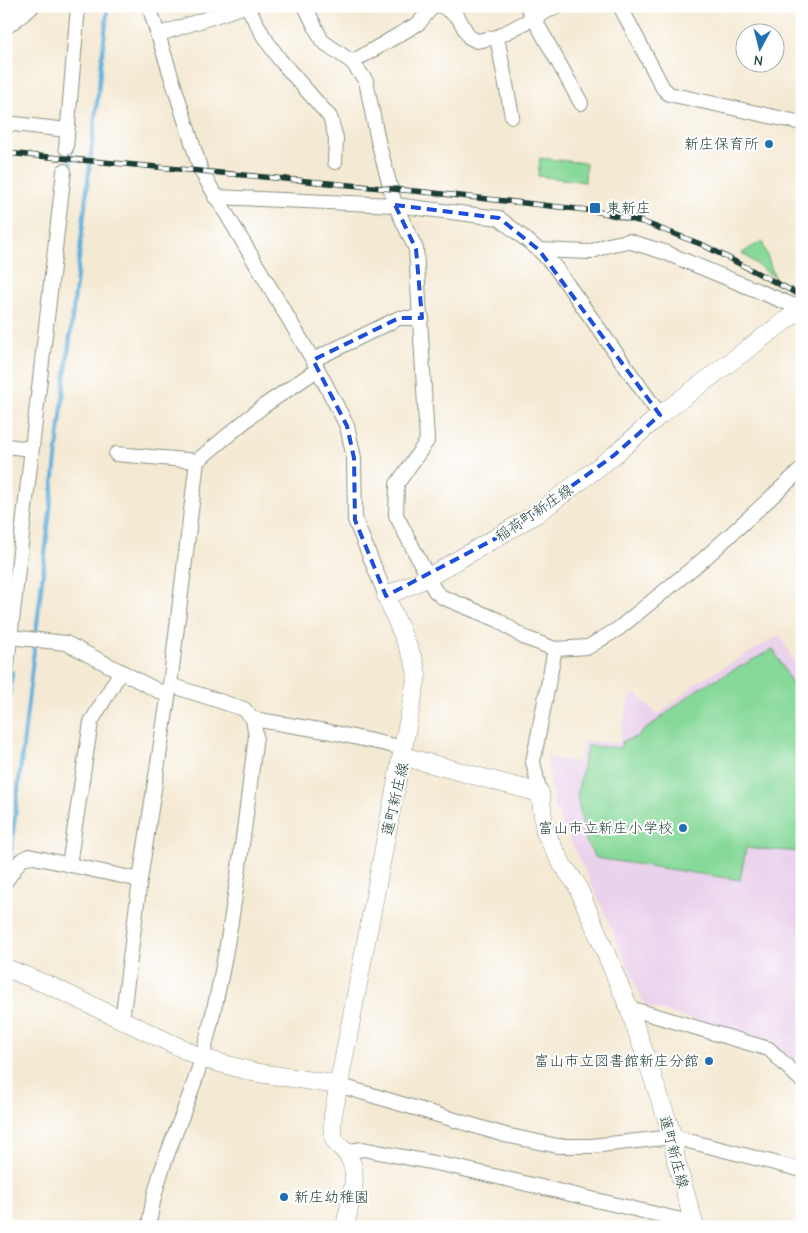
<svg xmlns="http://www.w3.org/2000/svg" width="808" height="1233" viewBox="0 0 808 1233" font-family="'Comic Neue','Klee One',sans-serif">
<style>
.built{fill:#ead1ec}
.green{fill:#87d99a;stroke:#538b67}
.lines{fill:none;stroke-linecap:round;stroke-linejoin:round}
.stream{stroke:#62b0dc;stroke-width:4}
.minor-casing{stroke:#8a9384;stroke-width:16}
.major-casing{stroke:#8a9384;stroke-width:19}
.highway-casing{stroke:#8a9384;stroke-width:23}
.minor{stroke:#fff;stroke-width:14}
.major{stroke:#fff;stroke-width:18}
.highway{stroke:#fff;stroke-width:21}
.rail-casing{stroke:#1f3d34;stroke-width:5.5}
.rail{stroke:#fff;stroke-width:4;stroke-dasharray:11;stroke-linecap:butt}
.marked{fill:none;stroke:#1d4ed8;stroke-width:4;stroke-dasharray:10 6;stroke-linejoin:round}
.poi-dot{fill:#1f6fb2;stroke:#fff;stroke-width:2}
.labels{text-anchor:middle;stroke-width:4;stroke-linejoin:round;paint-order:stroke}
.poi-label{font-size:15px;fill:#1f3d34;stroke:#fff;text-anchor:end}
.street-label{font-size:15px;fill:#1f3d34;stroke:#fff}
</style>
<rect width="100%" height="100%" fill="#fff"/>
<filter id="ink" filterUnits="userSpaceOnUse"><feTurbulence type="fractalNoise" baseFrequency=".02" numOctaves="2"/><feDisplacementMap in="SourceGraphic" scale="10" xChannelSelector="R" yChannelSelector="G"/><feConvolveMatrix kernelMatrix="1 2 1 2 8 2 1 2 1" color-interpolation-filters="sRGB"/></filter>
<filter id="wash" filterUnits="userSpaceOnUse"><feTurbulence type="fractalNoise" baseFrequency=".0096" numOctaves="4" result="noise"/><feDisplacementMap in="SourceGraphic" scale="20" xChannelSelector="R" yChannelSelector="G"/><feGaussianBlur stdDeviation="1.12" result="paint"/><feColorMatrix in="noise" values="0 0 0 0 0 0 0 0 0 0 0 0 0 0 0 0 0 1.4 0 .05"/><feComposite in="paint" operator="in"/></filter>
<g filter="url(#wash)">
<rect width="100%" height="100%" fill="#f4e9d3"/>
<polygon class="built" points="780,635 802,677 802,1055 794,1059 766,1041 645,1006 600,902 554,807 547,757 579,762 583,741 619,743 629,699 636,693 658,715 696,683"/>
<g class="green">
<polygon points="540,158 586,163 585,182 538,176"/>
<polygon points="762,241 775,278 742,253"/>
<polygon points="773,649 802,702 802,852 746,848 740,880 596,858 586,842 577,795 587,746 620,748 623,741 636,737 699,688"/>
</g>
<g class="lines">
<g class="stream">
<polyline points="70,171 72,148"/>
<polyline points="6,726 12,672"/>
<polyline points="9,868 108,6"/>
<polyline points="6,893 7,883"/>
</g>
</g>
</g>
<g filter="url(#ink)">
<g class="lines">
<g class="minor-casing">
<g id="minor">
<polyline points="149,6 201,171 313,360 347,426 354,458 355,520 386,596"/>
<polyline points="247,6 264,37 280,60 330,117 336,138 335,162"/>
<polyline points="305,6 322,41 352,62 366,81 378,141 395,205 416,249 427,441 397,484 396,515 435,591 442,597 498,620 523,637 555,649 588,647 618,629 705,558 802,469"/>
<polyline points="442,6 458,17 469,37 477,41 497,37 557,6"/>
<polyline points="527,6 581,103"/>
<polyline points="620,6 663,88 669,94 802,123"/>
<polyline points="157,35 245,6"/>
<polyline points="497,37 512,116"/>
<polyline points="352,62 419,23 433,6"/>
<polyline points="6,123 67,130"/>
<polyline points="66,148 78,6"/>
<polyline points="215,197 395,205 499,218 539,250 555,267 660,415"/>
<polyline points="539,250 590,252 608,245 628,241 664,252 802,309"/>
<polyline points="313,360 399,318 422,318"/>
<polyline points="6,446 31,449"/>
<polyline points="116,454 197,461"/>
<polyline points="10,637 66,643 168,696"/>
<polyline points="6,673 64,171"/>
<polyline points="253,719 326,731 404,748"/>
<polyline points="540,793 533,762 555,649"/>
<polyline points="69,865 91,722 121,671"/>
<polyline points="6,881 20,861 29,856 140,880"/>
<polyline points="629,1008 769,1049 802,1081"/>
<polyline points="122,1021 140,880 170,685 197,461 262,407 317,370"/>
<polyline points="338,1085 505,1135 558,1146 591,1146 673,1137 802,1170"/>
<polyline points="344,1152 363,1149 455,1167 694,1223"/>
<path d="M149 1227C155 1167 187 1115 202 1057 231 953 242 844 256 736L253 719 244 709 170 685"/>
</g>
</g>
<g class="major-casing">
<g id="major">
<polyline points="402,756 540,793 545,832 562,864 577,885 629,1008 673,1137 676,1161 695,1227"/>
<polyline points="6,968 53,987 202,1058 253,1072 338,1085"/>
<path d="M345 1227C348 1208 358 1183 352 1164 343 1139 329 1153 333 1115L417 675 414 661 386 596 427 578 538 513 613 456 660 415 802 308"/>
</g>
</g>
<g class="highway-casing">
<polyline id="highway" points="6,23 28,6"/>
</g>
<use href="#minor" class="minor"/>
<use href="#major" class="major"/>
<use href="#highway" class="highway"/>
<g class="rail-casing">
<polyline id="rail" points="6,153 425,192 595,211 643,222 703,245 802,296"/>
</g>
<use href="#rail" class="rail"/>
</g>
</g>
<path class="marked" d="M395 205 499 218 539 250 660 415 613 456 508 532 386 596 355 520 354 458 347 426 313 360 399 318H422L416 249Z"/>
<g class="poi-dot">
<circle cx="769" cy="144" r="5"/>
<rect x="589" y="202" width="12" height="12" rx="2.5"/>
<circle cx="683" cy="828" r="5"/>
<circle cx="709" cy="1061" r="5"/>
<circle cx="284" cy="1197" r="5"/>
</g>
<g class="labels">
<g class="poi-label">
<text x="759" y="149">新庄保育所</text>
<text x="606" y="213" text-anchor="start">東新庄</text>
<text x="673" y="833">富山市立新庄小学校</text>
<text x="699" y="1066">富山市立図書館新庄分館</text>
<text x="294" y="1202" text-anchor="start">新庄幼稚園</text>
</g>
<g class="street-label">
<text transform="translate(534 513) rotate(-34)" y="5">稲荷町新庄線</text>
<text transform="translate(395 799) rotate(-77)" y="5">蓮町新庄線</text>
<text transform="translate(674 1152) rotate(75)" y="5">蓮町新庄線</text>
</g>
</g>
<rect width="808" height="1233" fill="none" stroke="#fff" stroke-width="25"/>
<g transform="translate(760 48) rotate(187)"><circle r="24" fill="#ffffff" stroke="#a5b1ae"/>
<path d="M0-4L9 19L0 12L-9 19Z" fill="#1f6fb2"/>
<text y="-8" font-size="14" font-weight="bold" text-anchor="middle" fill="#1f3d34">N</text>
</g>
</svg>
